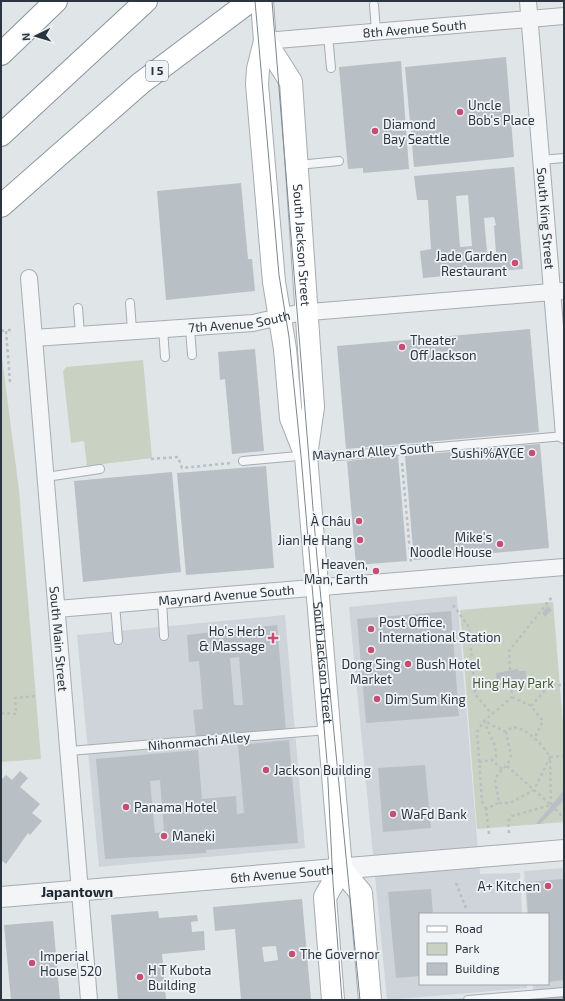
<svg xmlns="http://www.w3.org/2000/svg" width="565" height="1001" viewBox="0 0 565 1001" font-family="'Exo 2',sans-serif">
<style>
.built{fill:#cfd4da}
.green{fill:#c9d2c2}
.building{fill:#b8bfc5;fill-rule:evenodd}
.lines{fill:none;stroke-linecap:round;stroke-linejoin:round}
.service-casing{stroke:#a6adb2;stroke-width:10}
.minor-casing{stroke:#a6adb2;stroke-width:18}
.tertiary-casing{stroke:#a6adb2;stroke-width:22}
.secondary-casing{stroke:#a6adb2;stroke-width:24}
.motorway-casing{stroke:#89959e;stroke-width:24}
.path{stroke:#bbbfc3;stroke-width:2.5;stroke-dasharray:3 3;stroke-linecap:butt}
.service{stroke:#f3f5f7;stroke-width:8}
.minor{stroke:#f3f5f7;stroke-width:16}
.tertiary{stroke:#f3f5f7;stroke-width:20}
.secondary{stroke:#fff;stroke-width:22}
.motorway{stroke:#fff;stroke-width:22}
.tram{stroke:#7b8791;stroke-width:1}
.poi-dot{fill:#c44e74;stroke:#f0f3f6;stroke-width:1.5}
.labels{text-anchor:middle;stroke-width:3.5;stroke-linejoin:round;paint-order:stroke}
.shield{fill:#f0f3f6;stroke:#656e76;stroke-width:1}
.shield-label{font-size:12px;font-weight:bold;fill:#2a353f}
.street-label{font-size:13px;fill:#2a353f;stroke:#f0f3f6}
.poi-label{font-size:13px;fill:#2a353f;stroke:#f0f3f6;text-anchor:start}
.park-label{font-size:13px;fill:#445938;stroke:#f0f3f6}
.neighbourhood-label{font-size:14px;font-weight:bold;fill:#1c262f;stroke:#f0f3f6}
</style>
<rect width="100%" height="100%" fill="#e0e5e8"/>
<g class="built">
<polygon points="457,596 480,874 520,873 522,914 420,914 420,984 527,984 527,988 387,1000 349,607"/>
<polygon points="285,615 305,848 99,867 77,635"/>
<polygon points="564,868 564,1000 438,1000 533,992 533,984 548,984 548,914 527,914 524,871"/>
</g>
<g class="green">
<polygon points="1,350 19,490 41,759 1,762"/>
<polygon points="143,360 152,458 87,466 84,441 71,443 63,371 66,367"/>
<polygon points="553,602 564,735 564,822 477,829 460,610"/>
</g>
<g class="building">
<polygon points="506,57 514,157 414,167 405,67"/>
<polygon points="401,61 409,169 363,173 363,168 348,169 339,67"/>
<path d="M514 167 523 269 423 278 420 251 431 249 428 200H417L414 176ZM468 195 472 246 460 247 456 196ZM494 217 496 225 494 226 496 253 492 254V251L487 252 484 218Z"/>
<polygon points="241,183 248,259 252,259 255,291 166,300 157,191"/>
<polygon points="530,329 539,432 346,449 337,346"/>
<polygon points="255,349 264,451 232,454 225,379 220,380 218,352"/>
<polygon points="540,444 549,548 414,560 405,456"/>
<polygon points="398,456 407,561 356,565 347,461"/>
<polygon points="266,466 274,568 186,575 177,473"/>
<polygon points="172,472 181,572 83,582 74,481"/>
<polygon points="548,606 552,610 545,617 542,613"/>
<polygon points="451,611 459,716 366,723 357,619"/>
<path d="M277 625 286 731 196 737 193 710 203 709 199 661 189 662 187 635ZM239 657 243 705H234L230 658Z"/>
<polygon points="518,669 518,671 526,671 526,682 519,683 519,685 497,685 496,673"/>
<path d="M289 740 298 843 206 850V853L105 859 96 759 198 750 202 799 236 796 237 814 244 813 238 745ZM160 780 164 832 155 833 150 781Z"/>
<polygon points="425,765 431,828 383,832 378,768"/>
<polygon points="20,771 28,778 20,787 40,804 32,813 42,821 30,835 28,833 6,864 1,860 1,780 6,775 12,780"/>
<polygon points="564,790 564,800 540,824 536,824"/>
<polygon points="564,879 564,980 548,982 548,914 528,914 526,882"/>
<polygon points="431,889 433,914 420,914 420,976 396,978 388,892"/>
<path d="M302 899 311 1000H241L235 929 215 931 213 907ZM276 946 278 960 264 962 262 947Z"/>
<polygon points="158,911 159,918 197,915 198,921 191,922 192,932 204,931 205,950 162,954 166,1000 118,1000 111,915"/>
<polygon points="53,921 60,1000 11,1000 4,925"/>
<polygon points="564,995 564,1000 519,1000 519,999"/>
</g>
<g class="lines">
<g class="service-casing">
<g id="service">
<polyline points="374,5 376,31"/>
<polyline points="328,35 331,68"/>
<polyline points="541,160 564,158"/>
<polyline points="298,165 339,161"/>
<polyline points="130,303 132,330"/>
<polyline points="78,308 80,334"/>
<polyline points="163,328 165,357"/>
<polyline points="190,328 192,355"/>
<polyline points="243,461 309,455 337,456 564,436"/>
<polyline points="46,477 100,469"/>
<polyline points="162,601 164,636"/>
<polyline points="115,604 118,640"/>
<polyline points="69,751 328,730"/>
<polyline points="468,1000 564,992"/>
</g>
</g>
<g class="minor-casing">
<g id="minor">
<path id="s1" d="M528 1 564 435"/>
<path id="s2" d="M265 41 564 16"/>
<path id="s3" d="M29 278 89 1000"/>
<path id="s4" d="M34 338 253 323 298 313 564 291"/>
<path id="s5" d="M57 609 564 567"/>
</g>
</g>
<g class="tertiary-casing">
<g id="tertiary">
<path id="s6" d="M1 897 564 850"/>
</g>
</g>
<g class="secondary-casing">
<g id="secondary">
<polyline points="262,1 265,41 258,69 257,84 274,282 285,349 291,418 306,456"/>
<path id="s7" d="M265 41 291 82 313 407 306 456 341 869 325 897 333 1000"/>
<polyline points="341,869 361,893 370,1000"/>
</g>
</g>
<g class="motorway-casing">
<g id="motorway">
<polyline points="1,54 56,1"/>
<polyline points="1,135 146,1"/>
<polyline points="1,206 141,83 250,1"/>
</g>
</g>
<g class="path">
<polyline points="1,331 6,330"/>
<polyline points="10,382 6,330 11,330"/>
<polyline points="151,459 178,457 182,468 231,463"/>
<polyline points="402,463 411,563"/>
<polyline points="453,605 469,627 475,694 492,714"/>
<polyline points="510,670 509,651 552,597"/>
<polyline points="512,697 531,706 543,721 534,739"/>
<polyline points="531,706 549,686 562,685"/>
<polyline points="1,713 16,714 15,698 37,696"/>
<polyline points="479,762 492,760"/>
<polyline points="502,769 492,760 496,756 495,746 484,721 506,732"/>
<path d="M499 803H510L534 790 550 757C542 744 527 728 512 727L506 732 511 756 507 766 551 805"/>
<polyline points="551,805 550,757 564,756"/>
<polyline points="486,809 482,801 477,732 484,721 512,697 511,686"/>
<polyline points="555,809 564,818"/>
<polyline points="509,833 508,821 512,816 551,805"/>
<polyline points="489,834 486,809 499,803 495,779 502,769 507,766"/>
<polyline points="456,883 466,908"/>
</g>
<use href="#service" class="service"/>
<use href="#minor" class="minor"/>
<use href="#tertiary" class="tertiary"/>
<use href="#secondary" class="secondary"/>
<use href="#motorway" class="motorway"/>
<g class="tram">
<polyline points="255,1 279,275 289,337 301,456 327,762 333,883 342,1000"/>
<polyline points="272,1 317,558 360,1000"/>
</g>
</g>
<g class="poi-dot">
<circle cx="460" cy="112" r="4"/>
<circle cx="375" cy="131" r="4"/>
<circle cx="515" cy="263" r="4"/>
<circle cx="402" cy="347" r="4"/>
<circle cx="532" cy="453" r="4"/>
<circle cx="359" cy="521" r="4"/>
<circle cx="360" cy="540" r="4"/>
<circle cx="500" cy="544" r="4"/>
<circle cx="376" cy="571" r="4"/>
<circle cx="371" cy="629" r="4"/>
<path d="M271 632h4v4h4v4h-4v4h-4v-4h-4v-4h4z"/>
<circle cx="371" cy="650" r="4"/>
<circle cx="408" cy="664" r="4"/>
<circle cx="377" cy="699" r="4"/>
<circle cx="266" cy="770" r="4"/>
<circle cx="126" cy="807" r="4"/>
<circle cx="393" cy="814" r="4"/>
<circle cx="164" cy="836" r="4"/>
<circle cx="548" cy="886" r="4"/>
<circle cx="292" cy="954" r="4"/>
<circle cx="32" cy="963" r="4"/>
<circle cx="140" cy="977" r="4"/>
</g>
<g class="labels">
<rect class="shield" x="146" y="61" width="22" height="20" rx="3"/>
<g class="shield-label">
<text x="157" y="75">I 5</text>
</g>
<g class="street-label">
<text dy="5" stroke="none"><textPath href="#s2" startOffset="150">8th Avenue South</textPath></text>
<text dy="5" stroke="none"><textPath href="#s1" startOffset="218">South King Street</textPath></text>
<text dy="5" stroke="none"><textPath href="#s7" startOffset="212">South Jackson Street</textPath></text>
<text dy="5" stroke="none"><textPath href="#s4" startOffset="206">7th Avenue South</textPath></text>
<text transform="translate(373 451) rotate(-4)" y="5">Maynard Alley South</text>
<text dy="5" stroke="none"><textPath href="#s5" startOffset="170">Maynard Avenue South</textPath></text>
<text dy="5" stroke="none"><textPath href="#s3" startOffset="362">South Main Street</textPath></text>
<text dy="5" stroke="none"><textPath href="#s7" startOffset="631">South Jackson Street</textPath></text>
<text transform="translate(199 741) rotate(-5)" y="5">Nihonmachi Alley</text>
<text dy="5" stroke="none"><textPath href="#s6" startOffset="282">6th Avenue South</textPath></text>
</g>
<g class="poi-label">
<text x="468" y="110">Uncle<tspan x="468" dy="15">Bob's Place</tspan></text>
<text x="383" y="129">Diamond<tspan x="383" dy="15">Bay Seattle</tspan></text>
<text x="507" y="261" text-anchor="end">Jade Garden<tspan x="507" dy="15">Restaurant</tspan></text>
<text x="410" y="345">Theater<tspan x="410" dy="15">Off Jackson</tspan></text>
<text x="524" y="458" text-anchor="end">Sushi%AYCE</text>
<text x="351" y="526" text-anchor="end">À Châu</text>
<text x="492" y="542" text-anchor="end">Mike's<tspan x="492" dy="15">Noodle House</tspan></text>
<text x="352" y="545" text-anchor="end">Jian He Hang</text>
<text x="368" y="569" text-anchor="end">Heaven,<tspan x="368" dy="15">Man, Earth</tspan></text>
<text x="379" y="627">Post Office,<tspan x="379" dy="15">International Station</tspan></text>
<text x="265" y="636" text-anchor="end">Ho's Herb<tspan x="265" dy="15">&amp; Massage</tspan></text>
<text x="371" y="669" text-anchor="middle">Dong Sing<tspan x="371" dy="15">Market</tspan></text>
<text x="416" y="669">Bush Hotel</text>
<text x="385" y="704">Dim Sum King</text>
<text x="274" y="775">Jackson Building</text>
<text x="134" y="812">Panama Hotel</text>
<text x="401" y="819">WaFd Bank</text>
<text x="172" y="841">Maneki</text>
<text x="540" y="891" text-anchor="end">A+ Kitchen</text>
<text x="300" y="959">The Governor</text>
<text x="40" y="961">Imperial<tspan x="40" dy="15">House 520</tspan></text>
<text x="148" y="975">H T Kubota<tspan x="148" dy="15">Building</tspan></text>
</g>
<g class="park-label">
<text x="513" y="688">Hing Hay Park</text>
</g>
<g class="neighbourhood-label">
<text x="77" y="897">Japantown</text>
</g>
</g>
<rect width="565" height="1001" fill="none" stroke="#2a353f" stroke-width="4"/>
<rect x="419" y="913" width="130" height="72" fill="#f0f3f6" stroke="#a1a7ad"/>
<rect x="427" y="926" width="20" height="6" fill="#ffffff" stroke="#a1a7ad"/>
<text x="455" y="933" font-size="12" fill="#2a353f">Road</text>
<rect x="427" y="943" width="20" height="12" fill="#c9d2c2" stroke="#a1a7ad"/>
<text x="455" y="953" font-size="12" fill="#2a353f">Park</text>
<rect x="427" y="963" width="20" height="12" fill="#b8bfc5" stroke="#a1a7ad"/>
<text x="455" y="973" font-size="12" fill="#2a353f">Building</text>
<g transform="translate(36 36) rotate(265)" stroke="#f0f3f6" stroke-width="3" paint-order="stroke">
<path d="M0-3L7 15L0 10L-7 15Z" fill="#2a353f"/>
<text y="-6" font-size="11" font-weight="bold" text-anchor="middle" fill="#2a353f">N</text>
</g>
</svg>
